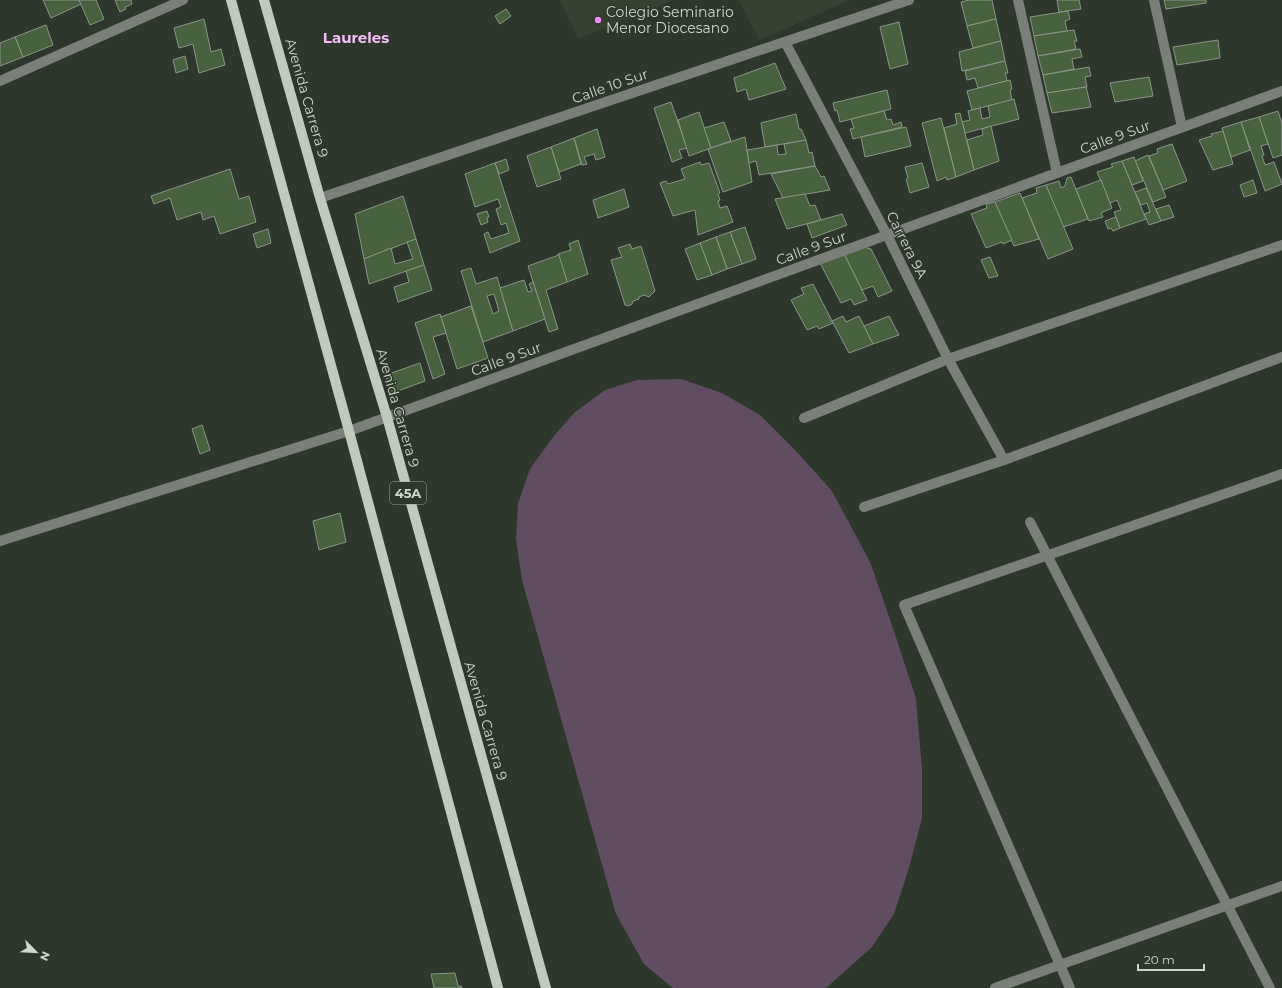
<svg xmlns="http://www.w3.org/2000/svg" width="1282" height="988" viewBox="0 0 1282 988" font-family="Montserrat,sans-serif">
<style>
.built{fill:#344130}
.green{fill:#614d62}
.building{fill:#47613e;stroke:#8b9688;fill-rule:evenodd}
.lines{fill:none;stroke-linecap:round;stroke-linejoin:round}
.minor{stroke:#7a7f79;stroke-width:10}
.major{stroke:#c0cabd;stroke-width:10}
.poi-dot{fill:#ef8bf6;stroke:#2e372b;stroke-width:1.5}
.labels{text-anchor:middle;stroke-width:3;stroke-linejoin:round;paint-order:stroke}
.shield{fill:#2e372b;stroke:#9fa69d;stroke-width:1}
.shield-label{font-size:13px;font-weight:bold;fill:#d0d6ce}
.poi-label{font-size:14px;fill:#d0d6ce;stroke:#2e372b;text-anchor:start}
.street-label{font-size:14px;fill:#d0d6ce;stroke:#2e372b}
.neighbourhood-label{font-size:15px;font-weight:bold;fill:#f5bdf8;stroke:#2e372b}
</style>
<rect width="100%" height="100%" fill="#2e372b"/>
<g class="built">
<polygon points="560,0 674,0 578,39"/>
<polygon points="739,0 850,0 759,40"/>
</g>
<polygon class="green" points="681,379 722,393 760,415 796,451 832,491 870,562 894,631 916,699 922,769 922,818 909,868 894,914 871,948 826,988 673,988 644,964 616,914 522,580 516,539 518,503 530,469 553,437 574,413 605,390 637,380"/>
<g class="building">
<polygon points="43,0 79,0 81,4 51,18"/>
<polygon points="79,0 96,0 104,19 90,25"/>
<polygon points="115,0 131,0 132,4 125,7 126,9 120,12"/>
<polygon points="969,0 992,0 996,19 967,26 961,2"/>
<polygon points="1057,0 1079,0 1081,9 1059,12"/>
<polygon points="1164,0 1206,0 1206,3 1166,9"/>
<polygon points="506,9 511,16 500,24 495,16"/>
<polygon points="1068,11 1070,19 1065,21 1067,31 1034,36 1030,17"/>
<polygon points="204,19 211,52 221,49 225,65 199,73 193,44 179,48 174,28"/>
<polygon points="996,19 1001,41 973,48 967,26"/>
<polygon points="899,22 908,64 890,69 880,27"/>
<polygon points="46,25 53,45 23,57 15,37"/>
<polygon points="1074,30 1077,41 1074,41 1076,49 1038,56 1034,36"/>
<polygon points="15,37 23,57 0,66 0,43"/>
<polygon points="1218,40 1220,58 1177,65 1173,47"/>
<polygon points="1001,41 1005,61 962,71 959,52"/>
<polygon points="1080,49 1082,57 1072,59 1074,69 1043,75 1038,56"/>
<polygon points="185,56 188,69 176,73 173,60"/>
<polygon points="1005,61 1008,73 1005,73 1007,81 978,88 975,78 967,80 965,71"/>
<polygon points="775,63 786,89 749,100 746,89 737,92 734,78"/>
<polygon points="1089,67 1091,76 1085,77 1087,87 1047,93 1043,75"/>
<polygon points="1149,77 1153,96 1115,102 1110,83"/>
<polygon points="1010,80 1012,89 1010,90 1012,100 972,110 967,91"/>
<polygon points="1086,87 1091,107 1052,113 1047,93"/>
<polygon points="887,90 891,109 840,122 837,110 835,111 833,103"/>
<polygon points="1014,99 1019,119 965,133 962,122 970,120 968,111 980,108 982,119 990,117 988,106"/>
<polygon points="671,102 687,148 679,150 682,158 672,162 654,108"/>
<polygon points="884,111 887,120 891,119 893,125 901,122 902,127 853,139 850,129 854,128 851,119"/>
<polygon points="1278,111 1282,124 1282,155 1273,158 1259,117"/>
<polygon points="699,112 711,148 689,156 678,120"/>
<polygon points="960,113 974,170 956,177 944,128 957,124 955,114"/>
<polygon points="796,114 799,129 801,129 806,140 765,147 761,123"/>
<polygon points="1259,117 1268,144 1261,146 1264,155 1262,156 1265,165 1274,162 1282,184 1265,191 1241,122"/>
<polygon points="941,118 956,177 947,180 946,177 937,181 922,123"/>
<polygon points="724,122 731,141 711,148 704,128"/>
<polygon points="1241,122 1250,150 1231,157 1222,128"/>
<polygon points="991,126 999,161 974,170 967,140 983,135 982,129"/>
<polygon points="906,127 911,146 865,157 861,137"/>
<polygon points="597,129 605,157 596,160 594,154 584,157 587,164 582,165 574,138"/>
<polygon points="1223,131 1233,164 1213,170 1199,140 1212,136 1211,134"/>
<polygon points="745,137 752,182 723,192 708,149"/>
<polygon points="574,138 581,164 559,172 551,147"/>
<polygon points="806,140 809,153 812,152 815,166 759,175 756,161 749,163 747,150 777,145 778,155 786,154 784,144"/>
<polygon points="1172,144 1187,181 1163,190 1149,156 1158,153 1157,149"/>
<polygon points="551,147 561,179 537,187 527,156"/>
<polygon points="1148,155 1166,197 1153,202 1135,161"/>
<polygon points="1134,157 1143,181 1132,185 1122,161"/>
<polygon points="506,159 509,170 499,174 495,163"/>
<polygon points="1122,161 1146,219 1120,228 1114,212 1121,210 1117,200 1110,203 1097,172 1113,167 1111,164"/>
<polygon points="700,162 701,165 709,163 720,193 718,194 720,200 718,201 720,208 727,206 733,222 698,235 695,210 673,216 660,183 666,181 668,184 685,179 681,169"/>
<polygon points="495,163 520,241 490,253 484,234 488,232 491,239 509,233 506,223 501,225 496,209 501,207 498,199 475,207 465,174"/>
<polygon points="922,163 929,187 910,193 906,179 908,178 905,167"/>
<polygon points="815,166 821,177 824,176 830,190 783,198 771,174"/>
<polygon points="230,169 239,199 249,196 256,222 220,234 214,216 203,220 201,212 177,220 170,198 154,204 151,196"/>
<polygon points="1071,177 1088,219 1063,227 1046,185 1059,181 1061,188 1065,186 1067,178"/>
<polygon points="1101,180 1112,208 1101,213 1103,217 1089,221 1076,189"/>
<polygon points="1253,180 1257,193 1244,197 1240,185"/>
<polygon points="1046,185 1073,249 1048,259 1022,198 1037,193 1036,188"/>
<polygon points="1146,188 1161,221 1149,225 1144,214 1150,212 1147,203 1141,205 1135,192"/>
<polygon points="624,189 629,207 598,218 593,200"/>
<polygon points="1020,193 1039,239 1014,246 995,202"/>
<polygon points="805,194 810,206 815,205 821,220 787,229 775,199"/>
<polygon points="403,196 416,239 364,259 355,214"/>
<polygon points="995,202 1012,240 1003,244 1002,242 986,248 971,214 987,208 986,204"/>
<polygon points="1169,205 1174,217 1161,221 1156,209"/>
<polygon points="487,211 489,217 487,218 488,222 481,225 477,214"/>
<polygon points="842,214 847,225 812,238 807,224"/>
<polygon points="1116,217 1120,228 1113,231 1111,228 1108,229 1105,221"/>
<polygon points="745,227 756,259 742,264 730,232"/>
<polygon points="268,229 271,243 257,248 253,234"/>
<polygon points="730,232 742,264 727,269 716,237"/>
<polygon points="716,237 727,269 712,275 700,243"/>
<polygon points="416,239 424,265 369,284 364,259 391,248 395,264 413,259 407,242"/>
<polygon points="578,240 588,274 567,282 558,254 571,250 569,244"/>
<polygon points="700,243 712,275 697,280 685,249"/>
<polygon points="630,244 632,249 641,246 655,291 649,297 644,295 639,297 639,299 633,301 632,304 628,306 625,305 611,260 622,257 618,248"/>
<polygon points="864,247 871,249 892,291 878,297 873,286 862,290 844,254"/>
<polygon points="844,254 867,300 854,305 851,299 841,303 820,263"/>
<polygon points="559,255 567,282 546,290 558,329 549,332 528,266"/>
<polygon points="990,257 998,276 989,278 981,260"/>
<polygon points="424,265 432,290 398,302 394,287 409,282 406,271"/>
<path d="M471 268 476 284 497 277 513 331 483 342 461 271ZM494 294 499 311 493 314 487 296Z"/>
<polygon points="524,280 528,292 532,291 529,284 533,282 545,319 513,331 500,288"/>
<polygon points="813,284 833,323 819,329 817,326 807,330 791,300 804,294 801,288"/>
<polygon points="471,306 488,358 457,369 441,317"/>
<polygon points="440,314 446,333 433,337 445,374 433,379 415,323"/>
<polygon points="843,316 846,322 859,316 873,344 849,353 832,321"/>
<polygon points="889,316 899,335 873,344 864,326"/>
<polygon points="420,363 425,381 390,394 386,375"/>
<polygon points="202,425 210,450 200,454 192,429"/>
<polygon points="340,513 346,542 319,550 313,521"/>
<polygon points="455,973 458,986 461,986 462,988 434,988 431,974"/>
</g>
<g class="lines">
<g class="minor">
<polyline points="1018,0 1057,173"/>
<polyline points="1154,0 1182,127"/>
<polyline points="785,42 887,235 948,359 1004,460"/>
<polyline points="0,81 183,0"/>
<polyline points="320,198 909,0"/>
<polyline points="804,418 948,359 1282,245"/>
<polyline points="864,507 1004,460 1282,357"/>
<polyline points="1030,522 1270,988"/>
<polyline points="0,541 349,431 1282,91"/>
<polyline points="995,988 1282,886"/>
<polyline points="1070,988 904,605 1282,474"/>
</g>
<g class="major">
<polyline points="231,0 349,431 498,988"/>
<polyline points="264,0 320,198 387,417 546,988"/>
</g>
</g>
<circle class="poi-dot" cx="598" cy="20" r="4"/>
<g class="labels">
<rect class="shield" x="390" y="482" width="36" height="22" rx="3"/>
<g class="shield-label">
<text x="408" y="498">45A</text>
</g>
<g class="poi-label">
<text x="606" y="17">Colegio Seminario<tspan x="606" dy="16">Menor Diocesano</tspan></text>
</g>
<g class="street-label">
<text transform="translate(610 86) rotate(-19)" y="5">Calle 10 Sur</text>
<text transform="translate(307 98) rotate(74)" y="5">Avenida Carrera 9</text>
<text transform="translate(1115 137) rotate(-20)" y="5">Calle 9 Sur</text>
<text transform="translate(907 245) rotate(63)" y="5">Carrera 9A</text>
<text transform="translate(811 248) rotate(-20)" y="5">Calle 9 Sur</text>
<text transform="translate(506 359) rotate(-20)" y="5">Calle 9 Sur</text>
<text transform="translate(398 408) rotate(74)" y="5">Avenida Carrera 9</text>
<text transform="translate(486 721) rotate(74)" y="5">Avenida Carrera 9</text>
</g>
<g class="neighbourhood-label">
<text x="356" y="43">Laureles</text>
</g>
</g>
<g transform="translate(36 952) rotate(114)" stroke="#2e372b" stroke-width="3" paint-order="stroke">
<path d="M0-3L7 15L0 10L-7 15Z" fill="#d0d6ce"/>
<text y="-6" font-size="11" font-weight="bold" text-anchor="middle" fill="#d0d6ce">N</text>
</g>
<path d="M1138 964v6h66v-6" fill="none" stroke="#d0d6ce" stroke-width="2"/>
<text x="1144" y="964" font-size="12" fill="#d0d6ce" stroke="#2e372b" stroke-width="3" paint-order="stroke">20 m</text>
</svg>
